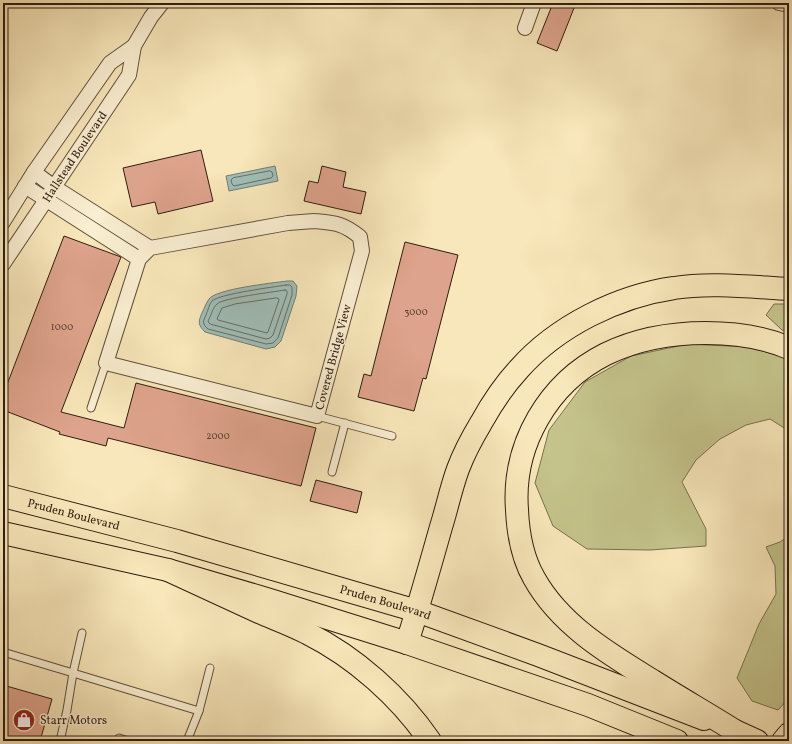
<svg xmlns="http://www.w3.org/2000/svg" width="792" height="744" viewBox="0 0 792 744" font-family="Vollkorn,serif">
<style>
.green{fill:#c4c38b;stroke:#79704e}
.water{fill:#a0beb8;stroke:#727e75}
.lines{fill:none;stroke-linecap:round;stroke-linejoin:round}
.shore{stroke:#676e64;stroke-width:1}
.building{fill:#dea38c;stroke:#2e1d10}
.service-casing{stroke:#60503a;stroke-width:9}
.minor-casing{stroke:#60503a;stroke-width:16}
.primary-casing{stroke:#2e1d10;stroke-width:24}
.trunk-casing{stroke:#2e1d10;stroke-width:24}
.motorway-casing{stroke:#2e1d10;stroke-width:24}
.service{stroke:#faefd2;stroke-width:7}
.minor{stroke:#faefd2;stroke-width:14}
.primary{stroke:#f8e7ba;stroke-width:22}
.trunk{stroke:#f8e7ba;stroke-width:22}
.motorway{stroke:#f8e7ba;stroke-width:22}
.labels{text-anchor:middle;stroke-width:3;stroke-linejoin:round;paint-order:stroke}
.number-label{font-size:10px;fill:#5a3e2f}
.street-label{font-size:12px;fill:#2e1d10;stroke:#faefd2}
.poi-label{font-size:12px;fill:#2e1d10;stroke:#faefd2;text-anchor:start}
</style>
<rect width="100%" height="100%" fill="#f8e7ba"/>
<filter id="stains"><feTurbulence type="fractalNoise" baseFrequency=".005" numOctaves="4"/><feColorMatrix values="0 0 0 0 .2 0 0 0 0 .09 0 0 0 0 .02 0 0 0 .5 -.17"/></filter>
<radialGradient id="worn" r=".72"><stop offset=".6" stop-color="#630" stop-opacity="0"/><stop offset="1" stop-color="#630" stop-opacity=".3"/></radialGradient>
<g class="green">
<polygon points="774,304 789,304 789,333 782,330 766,315"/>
<polygon points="688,344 750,347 789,359 789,431 770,419 746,425 720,439 696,460 682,482 706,529 706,546 650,550 587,549 553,526 535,483 549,430 585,382 631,356"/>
<polygon points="789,536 789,698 778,710 752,701 737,678 759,624 776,594 775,566 766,547 780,542"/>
</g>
<g class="water">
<polygon points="275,166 278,181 229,191 226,176"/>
<path d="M287 281H293L297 286 296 296 281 341 275 347 266 349 205 332C198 325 198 322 202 313 204 309 206 303 209 299 216 289 272 283 287 281Z"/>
</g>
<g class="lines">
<g class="shore">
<polygon points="270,171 272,172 273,176 271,178 234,186 232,184 231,180 233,178"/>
<path d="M286 285H290L292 287V295L278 338 273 343 266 344 208 329C202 324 203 321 206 315 208 311 209 304 212 301 219 294 274 287 286 285Z"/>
<path d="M285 290 287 291V294L273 335 270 338 266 339 210 324 209 323 208 321C211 316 213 307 217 304 222 298 274 292 285 290Z"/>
<polygon points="277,298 279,299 279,300 268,332 267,333 218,320 217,319 222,308 235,304"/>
</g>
</g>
<g class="building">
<polygon points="553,3 576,3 557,51 537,43"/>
<polygon points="201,150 213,201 158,214 155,202 132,207 123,168"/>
<polygon points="322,166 346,172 343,187 366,192 361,214 304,201 309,181 318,183"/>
<polygon points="64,236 121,257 61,412 124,428 136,383 316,428 301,486 108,438 106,446 59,434 60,432 3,410 3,395"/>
<polygon points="405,242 458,255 426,379 423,378 414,411 358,397 364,374 371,376"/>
<polygon points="316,480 362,492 357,513 310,501"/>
<polygon points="3,685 52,699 40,741 3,741"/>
</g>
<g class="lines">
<g class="service-casing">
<g id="service">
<polyline points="91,408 106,363"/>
<polyline points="317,416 392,436"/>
<polyline points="332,472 345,423"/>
<polyline points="82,633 73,673 199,711 187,741"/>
<polyline points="3,652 73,673 67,710 60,741"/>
<polyline points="199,711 210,668"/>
<polyline points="119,738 128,741"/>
</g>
</g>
<g class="minor-casing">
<g id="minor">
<polyline points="779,3 789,5"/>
<polyline points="525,28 534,3"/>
<polyline points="34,172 54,187 150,248"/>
<polyline points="25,186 139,259"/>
<path d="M314 221C335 223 343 223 360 237L362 251 317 416 106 363 139 259 150 248 288 223Z"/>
<polyline points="3,222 34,172 110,63 134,46"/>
<path id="s1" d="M3 264 46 200 54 187 129 75 134 46 151 17 162 3"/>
</g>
</g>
<g class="primary-casing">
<g id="primary">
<path id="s2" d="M3 496 177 541 417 611 538 655 704 719"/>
<polyline points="3,533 168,570 270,600 407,643"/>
</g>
</g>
<g class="trunk-casing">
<g id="trunk">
<polyline points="407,643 588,705 677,741"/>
<polyline points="735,731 757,741"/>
</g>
</g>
<g class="motorway-casing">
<g id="motorway">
<path d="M168 570C198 584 229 598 259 612 275 619 292 625 307 633 355 657 400 697 430 741"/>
<path d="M407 643C419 605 430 566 441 527 447 508 451 488 458 469 464 453 472 438 481 423 491 405 505 384 519 369 557 326 618 296 674 288 710 282 752 287 789 289"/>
<path d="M735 731C708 714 680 698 653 681 609 654 560 625 534 578 523 559 518 532 517 510 512 445 548 383 606 354 637 339 673 333 706 333 734 333 763 337 789 348"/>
<polyline points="783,741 789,734"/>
</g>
</g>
<use href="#service" class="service"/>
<use href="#minor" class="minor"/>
<use href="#primary" class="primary"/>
<use href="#trunk" class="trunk"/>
<use href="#motorway" class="motorway"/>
</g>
<defs>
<g id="shop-disc" transform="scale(1.15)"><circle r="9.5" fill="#8f2418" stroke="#faefd2"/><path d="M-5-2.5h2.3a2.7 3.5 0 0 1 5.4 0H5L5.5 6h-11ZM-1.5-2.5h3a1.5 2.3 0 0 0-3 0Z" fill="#fff"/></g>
</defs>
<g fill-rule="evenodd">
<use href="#shop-disc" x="24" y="720"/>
</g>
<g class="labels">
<g class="number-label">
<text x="416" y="315">3000</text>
<text x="62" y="330">1000</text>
<text x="218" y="439">2000</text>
</g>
<g class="street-label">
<text dy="4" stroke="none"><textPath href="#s1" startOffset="129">Hallstead Boulevard</textPath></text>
<text transform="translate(333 357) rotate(-75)" y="4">Covered Bridge View</text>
<text dy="4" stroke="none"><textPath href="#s2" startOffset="73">Pruden Boulevard</textPath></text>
<text dy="4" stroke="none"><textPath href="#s2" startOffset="397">Pruden Boulevard</textPath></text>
</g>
<g class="poi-label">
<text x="40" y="724">Starr Motors</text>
</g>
</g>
<rect width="792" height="744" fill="none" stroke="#f8e7ba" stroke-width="16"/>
<rect x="4" y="4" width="784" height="736" fill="none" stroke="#2e1d10" stroke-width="2"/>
<rect x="8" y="8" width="776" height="728" fill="none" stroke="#2e1d10"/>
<rect width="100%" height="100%" filter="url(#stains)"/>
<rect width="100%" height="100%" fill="url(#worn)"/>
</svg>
